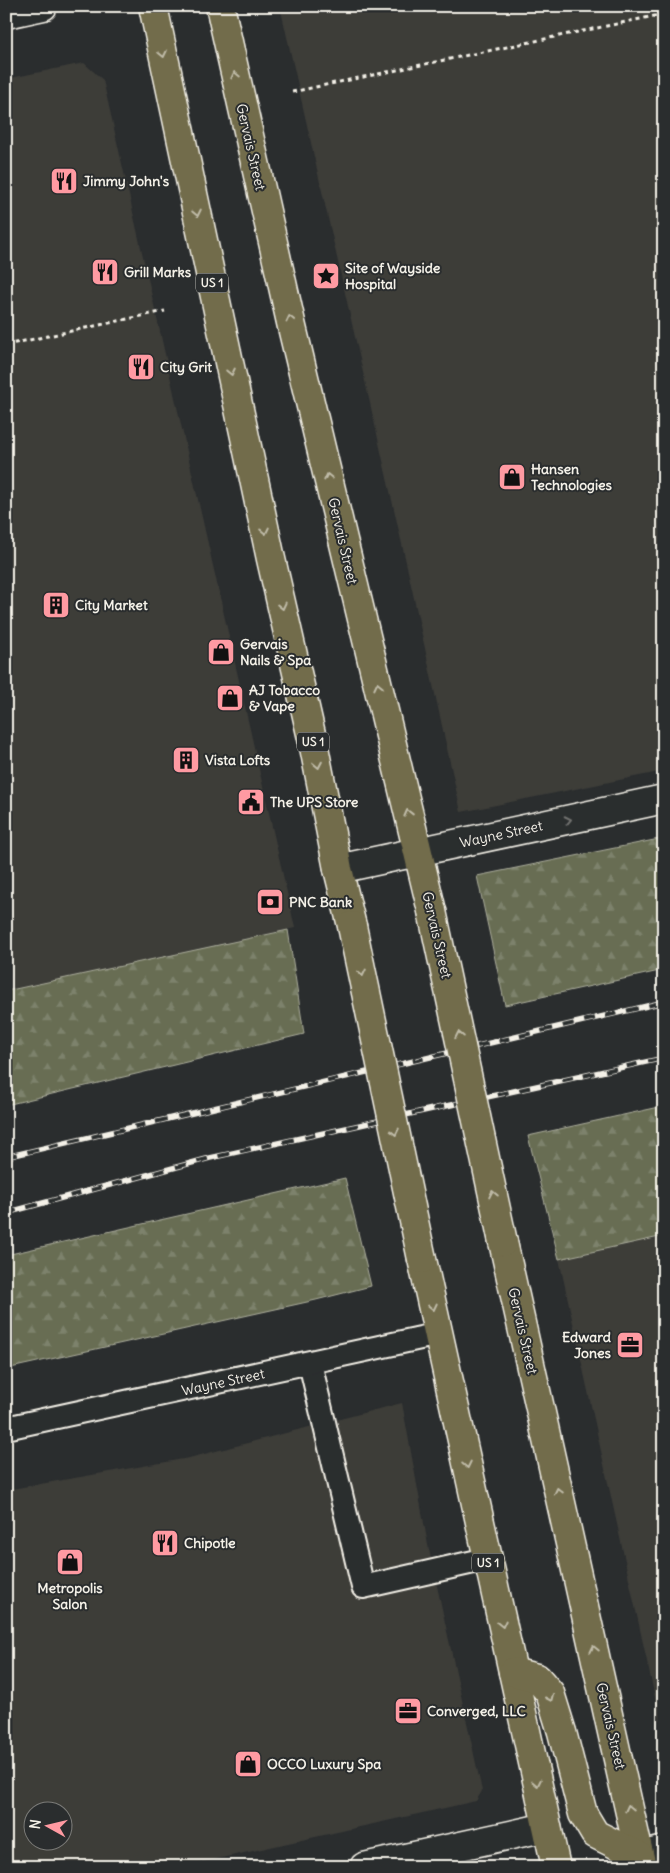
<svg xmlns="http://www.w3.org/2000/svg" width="670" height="1873" viewBox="0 0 670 1873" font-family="Delius,sans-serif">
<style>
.built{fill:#3d3d39;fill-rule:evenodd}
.forest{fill:url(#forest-firs);stroke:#aeaf9e}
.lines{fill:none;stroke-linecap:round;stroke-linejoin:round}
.lane-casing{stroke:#f4f1e8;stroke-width:26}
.street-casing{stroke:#f4f1e8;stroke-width:31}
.secondary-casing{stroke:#f4f1e8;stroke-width:31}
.primary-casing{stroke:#f4f1e8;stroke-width:31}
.path{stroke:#f4f1e8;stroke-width:3;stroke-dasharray:4 4;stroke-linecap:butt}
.lane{stroke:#2a2d2e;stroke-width:22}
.street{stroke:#2a2d2e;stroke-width:28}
.secondary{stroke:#2a2d2e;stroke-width:28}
.primary{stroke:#726c4b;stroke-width:28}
.rail-casing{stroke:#f4f1e8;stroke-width:5.5}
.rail{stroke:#2a2d2e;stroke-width:4;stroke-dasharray:11;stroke-linecap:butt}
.primary-bridge-casing{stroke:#f4f1e8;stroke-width:31;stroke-linecap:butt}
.primary-bridge{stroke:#726c4b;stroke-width:28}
.oneway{stroke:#c0bca9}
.oneway2{stroke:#71726f}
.labels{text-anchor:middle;stroke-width:4;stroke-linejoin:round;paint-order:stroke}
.shield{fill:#2a2d2e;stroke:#b7b6b0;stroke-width:1}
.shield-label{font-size:12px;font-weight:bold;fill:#f4f1e8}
.street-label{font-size:14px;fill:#f4f1e8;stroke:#2a2d2e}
.poi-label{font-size:14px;font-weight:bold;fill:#f4f1e8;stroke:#2a2d2e;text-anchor:start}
</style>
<defs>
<pattern id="forest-firs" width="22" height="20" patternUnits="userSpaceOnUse" patternTransform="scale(1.25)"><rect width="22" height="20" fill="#676d53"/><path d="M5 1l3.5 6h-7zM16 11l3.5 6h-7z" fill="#7d826c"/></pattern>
</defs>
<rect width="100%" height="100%" fill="#2a2d2e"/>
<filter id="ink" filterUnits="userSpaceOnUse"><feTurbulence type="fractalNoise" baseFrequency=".02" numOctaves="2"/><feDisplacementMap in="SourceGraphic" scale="10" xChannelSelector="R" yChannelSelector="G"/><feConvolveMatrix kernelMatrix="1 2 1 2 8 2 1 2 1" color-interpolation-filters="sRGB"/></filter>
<g filter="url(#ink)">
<g class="built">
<polygon points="280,6 664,6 664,771 461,812 406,562"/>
<polygon points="84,63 103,80 295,928 6,991 6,79"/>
<polygon points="664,1236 664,1739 559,1259"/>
<path d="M402 1403 428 1545 482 1791 476 1801 181 1867H6V1490L189 1458ZM32 1810H62V1840H32Z"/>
</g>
<g class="forest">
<polygon points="664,838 664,970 505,1005 477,876"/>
<polygon points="288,930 304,1034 6,1105 6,991"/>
<polygon points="664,1106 664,1236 559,1259 528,1136"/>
<polygon points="345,1178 371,1286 316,1300 6,1369 6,1255"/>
</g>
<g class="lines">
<g class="lane-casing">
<g id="lane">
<polyline points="310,1363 363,1587 487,1559"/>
<polyline points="6,1428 439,1334"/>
</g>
</g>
<g class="street-casing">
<polyline id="street" points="338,869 664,799"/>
</g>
<g class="secondary-casing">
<g id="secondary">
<polyline points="6,14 43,6"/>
<polyline points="639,1856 664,1850"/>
<polyline points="364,1867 547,1827"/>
</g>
</g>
<g class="primary-casing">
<g id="primary">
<polyline points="153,6 271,559 314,747 338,869 352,926"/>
<polyline points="220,6 292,327 432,911"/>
<polyline points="503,1242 642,1867"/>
<polyline points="422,1259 556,1867"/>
<polyline points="513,1672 537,1678 550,1693 562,1732 583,1814 595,1834 639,1856"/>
</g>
</g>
<g class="path">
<polyline points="292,92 664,14"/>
<polyline points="6,345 165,311"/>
</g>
<use href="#lane" class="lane"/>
<use href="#street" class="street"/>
<use href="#secondary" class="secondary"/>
<use href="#primary" class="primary"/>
<g class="rail-casing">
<g id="rail">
<polyline points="6,1157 664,1002"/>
<polyline points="6,1213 210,1158 664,1058"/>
</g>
</g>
<use href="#rail" class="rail"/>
<g class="primary-bridge-casing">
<g id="primary-bridge">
<polyline points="432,911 503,1242"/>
<polyline points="352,926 422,1259"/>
</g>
</g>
<use href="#primary-bridge" class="primary-bridge"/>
</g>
<defs><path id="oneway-chevron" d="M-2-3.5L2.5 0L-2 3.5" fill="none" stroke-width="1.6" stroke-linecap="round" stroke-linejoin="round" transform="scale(1.25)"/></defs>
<g class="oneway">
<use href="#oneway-chevron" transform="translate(163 54) rotate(78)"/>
<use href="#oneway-chevron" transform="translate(235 75) rotate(-103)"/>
<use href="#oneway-chevron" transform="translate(197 213) rotate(78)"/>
<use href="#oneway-chevron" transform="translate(290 319) rotate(-103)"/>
<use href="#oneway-chevron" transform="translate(231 372) rotate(78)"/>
<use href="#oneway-chevron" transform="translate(328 477) rotate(-103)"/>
<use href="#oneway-chevron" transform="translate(265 531) rotate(78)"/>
<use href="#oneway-chevron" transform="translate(282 606) rotate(77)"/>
<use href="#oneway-chevron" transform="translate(378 686) rotate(-103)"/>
<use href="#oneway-chevron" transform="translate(318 765) rotate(79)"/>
<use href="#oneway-chevron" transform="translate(408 813) rotate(-104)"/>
<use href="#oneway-chevron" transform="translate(362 973) rotate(78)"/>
<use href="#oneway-chevron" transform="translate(459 1035) rotate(-102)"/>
<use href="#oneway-chevron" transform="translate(395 1132) rotate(78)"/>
<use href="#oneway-chevron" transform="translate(493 1194) rotate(-102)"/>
<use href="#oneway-chevron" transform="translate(433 1307) rotate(77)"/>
<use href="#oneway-chevron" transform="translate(467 1465) rotate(78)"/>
<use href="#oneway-chevron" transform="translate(558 1491) rotate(-103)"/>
<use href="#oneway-chevron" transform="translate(502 1624) rotate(77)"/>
<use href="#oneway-chevron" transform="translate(594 1649) rotate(-103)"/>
<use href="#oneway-chevron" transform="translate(550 1698) rotate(66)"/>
<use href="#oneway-chevron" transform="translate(537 1783) rotate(78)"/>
<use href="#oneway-chevron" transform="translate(629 1808) rotate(-103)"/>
</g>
<use class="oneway2" href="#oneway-chevron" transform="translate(568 820) rotate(-12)"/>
</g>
<defs>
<g id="restaurant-square" transform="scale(1.4375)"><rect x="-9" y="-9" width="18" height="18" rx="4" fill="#ff9aa2" stroke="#2a2d2e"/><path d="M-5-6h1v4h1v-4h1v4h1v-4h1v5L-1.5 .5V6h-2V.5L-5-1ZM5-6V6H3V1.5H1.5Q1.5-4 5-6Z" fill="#111"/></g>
<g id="sight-square" transform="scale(1.4375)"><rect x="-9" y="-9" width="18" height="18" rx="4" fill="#ff9aa2" stroke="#2a2d2e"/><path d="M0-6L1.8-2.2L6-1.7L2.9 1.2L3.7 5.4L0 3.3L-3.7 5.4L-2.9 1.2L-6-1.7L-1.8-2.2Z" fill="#111"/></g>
<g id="shop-square" transform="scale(1.4375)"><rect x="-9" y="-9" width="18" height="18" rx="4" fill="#ff9aa2" stroke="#2a2d2e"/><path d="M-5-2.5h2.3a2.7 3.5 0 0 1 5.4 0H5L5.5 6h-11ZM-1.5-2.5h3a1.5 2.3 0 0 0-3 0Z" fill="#111"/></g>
<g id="building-square" transform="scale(1.4375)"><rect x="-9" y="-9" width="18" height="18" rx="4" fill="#ff9aa2" stroke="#2a2d2e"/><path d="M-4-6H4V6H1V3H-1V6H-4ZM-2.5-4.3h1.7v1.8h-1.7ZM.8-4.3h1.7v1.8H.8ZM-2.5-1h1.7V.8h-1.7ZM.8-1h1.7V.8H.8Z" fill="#111"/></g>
<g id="civic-square" transform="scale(1.4375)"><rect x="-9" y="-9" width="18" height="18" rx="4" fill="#ff9aa2" stroke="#2a2d2e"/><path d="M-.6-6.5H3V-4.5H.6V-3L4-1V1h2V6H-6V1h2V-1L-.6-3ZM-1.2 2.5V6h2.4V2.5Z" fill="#111"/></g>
<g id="bank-square" transform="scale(1.4375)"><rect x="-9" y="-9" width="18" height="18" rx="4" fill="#ff9aa2" stroke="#2a2d2e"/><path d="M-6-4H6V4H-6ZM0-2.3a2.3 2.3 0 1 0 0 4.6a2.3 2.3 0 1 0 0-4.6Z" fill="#111"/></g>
<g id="office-square" transform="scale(1.4375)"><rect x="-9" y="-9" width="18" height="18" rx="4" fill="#ff9aa2" stroke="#2a2d2e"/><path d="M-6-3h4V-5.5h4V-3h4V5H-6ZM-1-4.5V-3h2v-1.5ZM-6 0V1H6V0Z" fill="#111"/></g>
</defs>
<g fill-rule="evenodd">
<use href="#restaurant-square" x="64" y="181"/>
<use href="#restaurant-square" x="105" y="272"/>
<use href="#sight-square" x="326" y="276"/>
<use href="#restaurant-square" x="141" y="367"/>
<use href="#shop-square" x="512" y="477"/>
<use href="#building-square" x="56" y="605"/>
<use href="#shop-square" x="221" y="652"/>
<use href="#shop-square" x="230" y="698"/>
<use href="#building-square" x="186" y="760"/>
<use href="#civic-square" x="251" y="802"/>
<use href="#bank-square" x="270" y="902"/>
<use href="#office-square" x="630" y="1345"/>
<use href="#restaurant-square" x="165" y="1543"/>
<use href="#shop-square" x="70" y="1562"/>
<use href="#office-square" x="408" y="1711"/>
<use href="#shop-square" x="248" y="1764"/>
</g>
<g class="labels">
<g class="shield">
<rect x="196" y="273.5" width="32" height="19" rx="4"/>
<rect x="297" y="732.5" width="32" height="19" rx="4"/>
<rect x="472" y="1553.5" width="32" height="19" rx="4"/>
</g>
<g class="shield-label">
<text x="212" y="287">US 1</text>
<text x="313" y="746">US 1</text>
<text x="488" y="1567">US 1</text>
</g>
<g class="street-label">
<text transform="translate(251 147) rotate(77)" y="5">Gervais Street</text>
<text transform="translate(343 541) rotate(77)" y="5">Gervais Street</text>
<text transform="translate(501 834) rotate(-12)" y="5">Wayne Street</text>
<text transform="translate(437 935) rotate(77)" y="5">Gervais Street</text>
<text transform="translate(523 1331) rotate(77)" y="5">Gervais Street</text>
<text transform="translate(223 1382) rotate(-12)" y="5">Wayne Street</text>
<text transform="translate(611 1726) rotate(77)" y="5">Gervais Street</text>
</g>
<g class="poi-label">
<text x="83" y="186">Jimmy John's</text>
<text x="345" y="273">Site of Wayside<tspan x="345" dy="16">Hospital</tspan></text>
<text x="124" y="277">Grill Marks</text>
<text x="160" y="372">City Grit</text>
<text x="531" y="474">Hansen<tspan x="531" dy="16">Technologies</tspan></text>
<text x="75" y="610">City Market</text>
<text x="240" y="649">Gervais<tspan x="240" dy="16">Nails &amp; Spa</tspan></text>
<text x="249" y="695">AJ Tobacco<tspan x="249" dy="16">&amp; Vape</tspan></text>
<text x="205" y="765">Vista Lofts</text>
<text x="270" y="807">The UPS Store</text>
<text x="289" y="907">PNC Bank</text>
<text x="611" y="1342" text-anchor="end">Edward<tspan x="611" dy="16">Jones</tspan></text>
<text x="184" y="1548">Chipotle</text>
<text x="70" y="1593" text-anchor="middle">Metropolis<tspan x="70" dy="16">Salon</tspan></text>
<text x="427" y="1716">Converged, LLC</text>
<text x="267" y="1769">OCCO Luxury Spa</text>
</g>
</g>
<rect width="670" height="1873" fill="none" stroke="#2a2d2e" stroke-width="25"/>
<rect x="12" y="12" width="645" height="1848" fill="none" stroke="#f4f1e8" stroke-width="2" filter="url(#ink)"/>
<g transform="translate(48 1826) rotate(278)"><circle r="24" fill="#2a2d2e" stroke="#7b7b78"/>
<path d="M0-4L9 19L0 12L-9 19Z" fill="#ff9aa2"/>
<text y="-8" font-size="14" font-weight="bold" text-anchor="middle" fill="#f4f1e8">N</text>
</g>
</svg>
